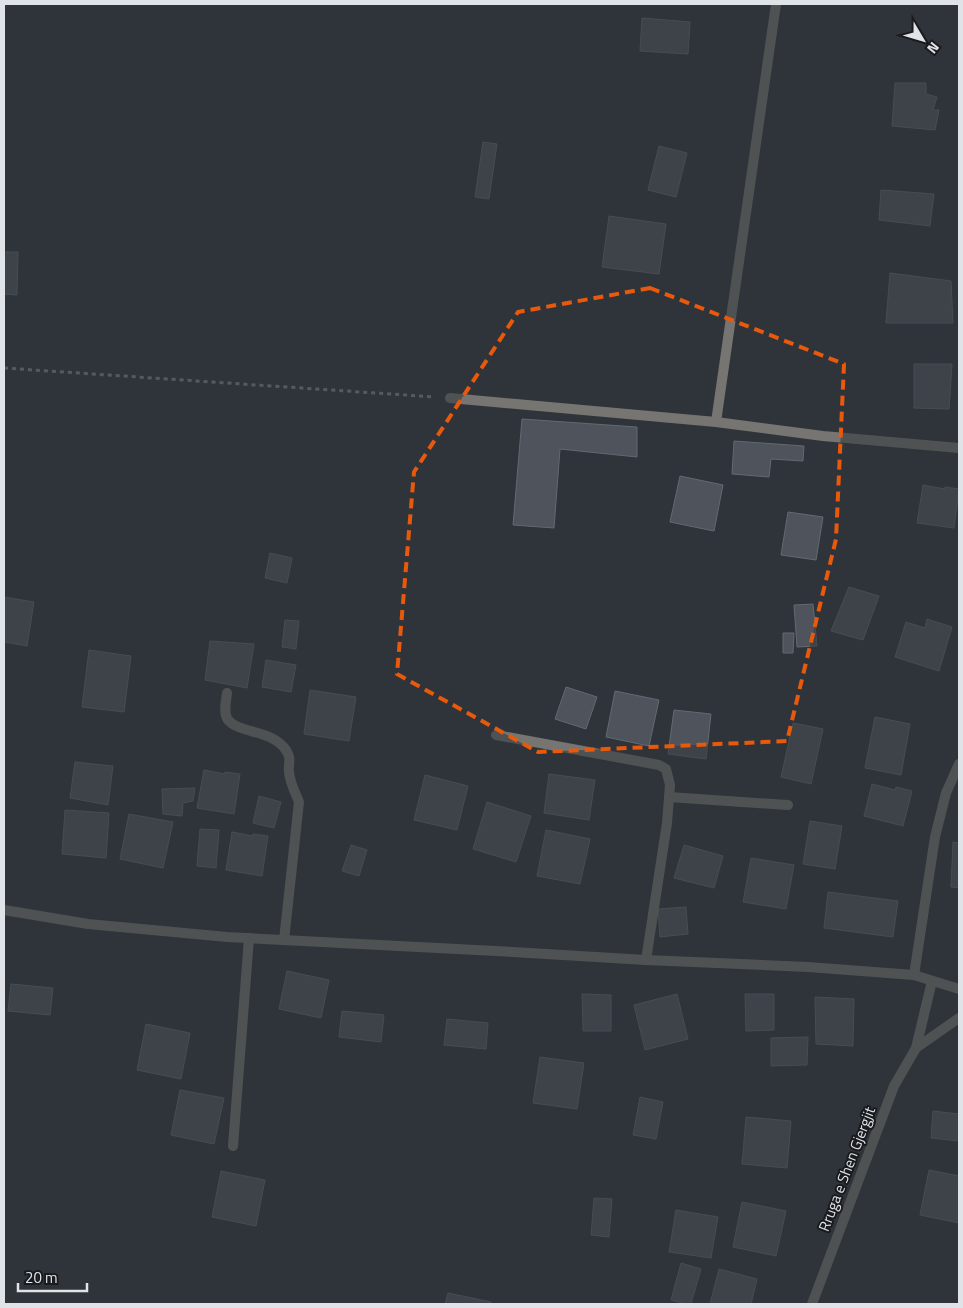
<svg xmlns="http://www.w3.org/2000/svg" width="963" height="1308" viewBox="0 0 963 1308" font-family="'Titillium Web',sans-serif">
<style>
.building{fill:#4f545c;stroke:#636971}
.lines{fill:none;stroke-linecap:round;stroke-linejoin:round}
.path{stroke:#84888e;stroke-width:3;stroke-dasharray:4 4;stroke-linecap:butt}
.service{stroke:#777571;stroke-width:10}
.minor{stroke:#777571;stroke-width:10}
.tertiary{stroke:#777571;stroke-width:10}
.marked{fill:none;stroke:#e8590c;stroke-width:4;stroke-dasharray:10 6;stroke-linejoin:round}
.labels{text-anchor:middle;stroke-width:4;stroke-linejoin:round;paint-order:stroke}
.street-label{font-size:15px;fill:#e0e4e8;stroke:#191b1f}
</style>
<rect width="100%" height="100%" fill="#2f343b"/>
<g class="building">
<polygon points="642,18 690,22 688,54 640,51"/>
<polygon points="895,83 926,83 926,94 937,97 933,110 939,110 935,130 892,126"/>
<polygon points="483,142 497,144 489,199 475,197"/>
<polygon points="659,146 687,153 676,197 648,190"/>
<polygon points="881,190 934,194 930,226 879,220"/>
<polygon points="609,216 666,224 659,274 602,267"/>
<polygon points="4,252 18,252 17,295 4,294"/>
<polygon points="890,273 951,281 953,323 886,323"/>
<polygon points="914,364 952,364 949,409 914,408"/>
<polygon points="522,419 637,427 637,457 560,449 554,528 513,525"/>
<polygon points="734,441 804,446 803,461 771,459 769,477 732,474"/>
<polygon points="680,476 723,485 714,531 670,522"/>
<polygon points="923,485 945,489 945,487 959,489 954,528 917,523"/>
<polygon points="788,512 823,517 816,560 781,555"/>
<polygon points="270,553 292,558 287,583 265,578"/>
<polygon points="849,587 879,596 863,640 831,631"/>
<polygon points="4,597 34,602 27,646 4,642"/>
<polygon points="813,604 817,646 797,647 794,605"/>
<polygon points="927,619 952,627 939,671 895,657 906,622 925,628"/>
<polygon points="285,620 299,621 296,649 282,647"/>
<polygon points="783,633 794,633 793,653 783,653"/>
<polygon points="210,641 254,644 247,688 205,680"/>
<polygon points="89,650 131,656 124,712 82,707"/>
<polygon points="266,660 296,665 291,692 262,687"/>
<polygon points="566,687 597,697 586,729 555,719"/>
<polygon points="310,690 356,697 349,741 304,734"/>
<polygon points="615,691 659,700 649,746 606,737"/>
<polygon points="674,710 711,714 706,759 668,754"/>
<polygon points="875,717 910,724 901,775 865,768"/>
<polygon points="793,723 823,729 811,784 781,777"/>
<polygon points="75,762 113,766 108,805 70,798"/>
<polygon points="204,770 225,774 225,772 240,774 234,814 197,808"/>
<polygon points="549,774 595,780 589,820 544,813"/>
<polygon points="425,775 468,786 457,830 414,820"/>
<polygon points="872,784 895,790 896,787 912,791 903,826 864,816"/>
<polygon points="195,788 193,801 183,803 182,816 163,814 162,789"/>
<polygon points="259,796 281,802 274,828 253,823"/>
<polygon points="487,802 531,816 516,862 473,849"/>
<polygon points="65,810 109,813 106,858 62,854"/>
<polygon points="129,814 173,822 163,868 120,859"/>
<polygon points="810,821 842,826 835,869 803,864"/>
<polygon points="200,829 219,830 216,868 197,866"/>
<polygon points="546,830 590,839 580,884 537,876"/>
<polygon points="232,832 253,836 253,834 268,836 262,876 226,870"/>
<polygon points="953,842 959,843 959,888 951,887"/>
<polygon points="351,845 367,850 359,876 342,871"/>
<polygon points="684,845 723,856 714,888 674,878"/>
<polygon points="751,858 794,865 786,909 743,902"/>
<polygon points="828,892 898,901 893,937 824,928"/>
<polygon points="686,907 688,934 660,937 658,909"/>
<polygon points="287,971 329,980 321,1018 279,1009"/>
<polygon points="11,984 53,988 50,1015 8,1011"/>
<polygon points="582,994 611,995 611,1031 583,1031"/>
<polygon points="677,994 688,1039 645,1050 634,1005"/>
<polygon points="745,994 774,994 774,1030 746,1031"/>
<polygon points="815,997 854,999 853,1046 816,1044"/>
<polygon points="342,1011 384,1015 381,1042 339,1037"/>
<polygon points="447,1019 488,1023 486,1049 444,1045"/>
<polygon points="146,1024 190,1033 181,1079 137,1070"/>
<polygon points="808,1037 807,1065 771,1066 771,1038"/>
<polygon points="540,1057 584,1063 577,1109 533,1103"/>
<polygon points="180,1090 224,1098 214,1144 171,1135"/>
<polygon points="640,1097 663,1102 656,1139 633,1135"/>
<polygon points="933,1111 959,1114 959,1141 931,1138"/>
<polygon points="746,1117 791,1121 787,1168 742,1164"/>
<polygon points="929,1170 959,1176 959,1223 920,1215"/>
<polygon points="221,1171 265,1180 256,1226 212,1217"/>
<polygon points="594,1198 612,1199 609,1237 591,1235"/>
<polygon points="742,1202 786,1211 776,1256 733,1247"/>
<polygon points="676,1210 718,1217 711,1258 669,1252"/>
<polygon points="681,1263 701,1269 691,1304 686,1304 671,1300"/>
<polygon points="719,1269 757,1279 751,1304 710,1304"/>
<polygon points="448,1293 491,1302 491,1304 445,1304"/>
</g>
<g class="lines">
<polyline class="path" points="4,368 435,397"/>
<polyline class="service" points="233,1146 249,938"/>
<g class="minor">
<polyline points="450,398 716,422 823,436 959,448"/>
<polyline points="716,422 776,4"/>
<path d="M227 693C226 701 223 713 228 720 240 734 271 729 286 750 292 759 288 763 289 772 290 783 295 792 299 802L284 940"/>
<polyline points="496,735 659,765 666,769 670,785 667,823 646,960"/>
<polyline points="669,797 788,805"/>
<polyline points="914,975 935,837 946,793 959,764"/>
<polyline points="916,1048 959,1018"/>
<polyline points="812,1304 894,1086 916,1048 932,981"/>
</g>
<polyline class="tertiary" points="4,910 88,924 227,937 513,952 646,960 808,967 914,975 959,989"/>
</g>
<path d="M0 0H963V1308H0ZM650 288 844 364 836 539 787 741 538 752 397 674 414 472 518 312Z" fill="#2f343b" fill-opacity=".55" fill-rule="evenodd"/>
<path class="marked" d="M650 288 844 364 836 539 787 741 538 752 397 674 414 472 518 312Z"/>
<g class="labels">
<g class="street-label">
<text transform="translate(847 1169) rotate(-69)" y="5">Rruga e Shen Gjergjit</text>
</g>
</g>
<rect width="963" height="1308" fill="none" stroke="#e0e4e8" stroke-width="10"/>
<g transform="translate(923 40) rotate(128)" stroke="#191b1f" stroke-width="4" paint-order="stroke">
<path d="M0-4L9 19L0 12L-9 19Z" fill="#e0e4e8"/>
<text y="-8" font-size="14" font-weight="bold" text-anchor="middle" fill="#e0e4e8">N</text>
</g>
<path d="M18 1283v8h69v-8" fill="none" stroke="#e0e4e8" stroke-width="2.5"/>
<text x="25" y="1283" font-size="15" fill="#e0e4e8" stroke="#191b1f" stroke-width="4" paint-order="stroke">20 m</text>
</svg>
